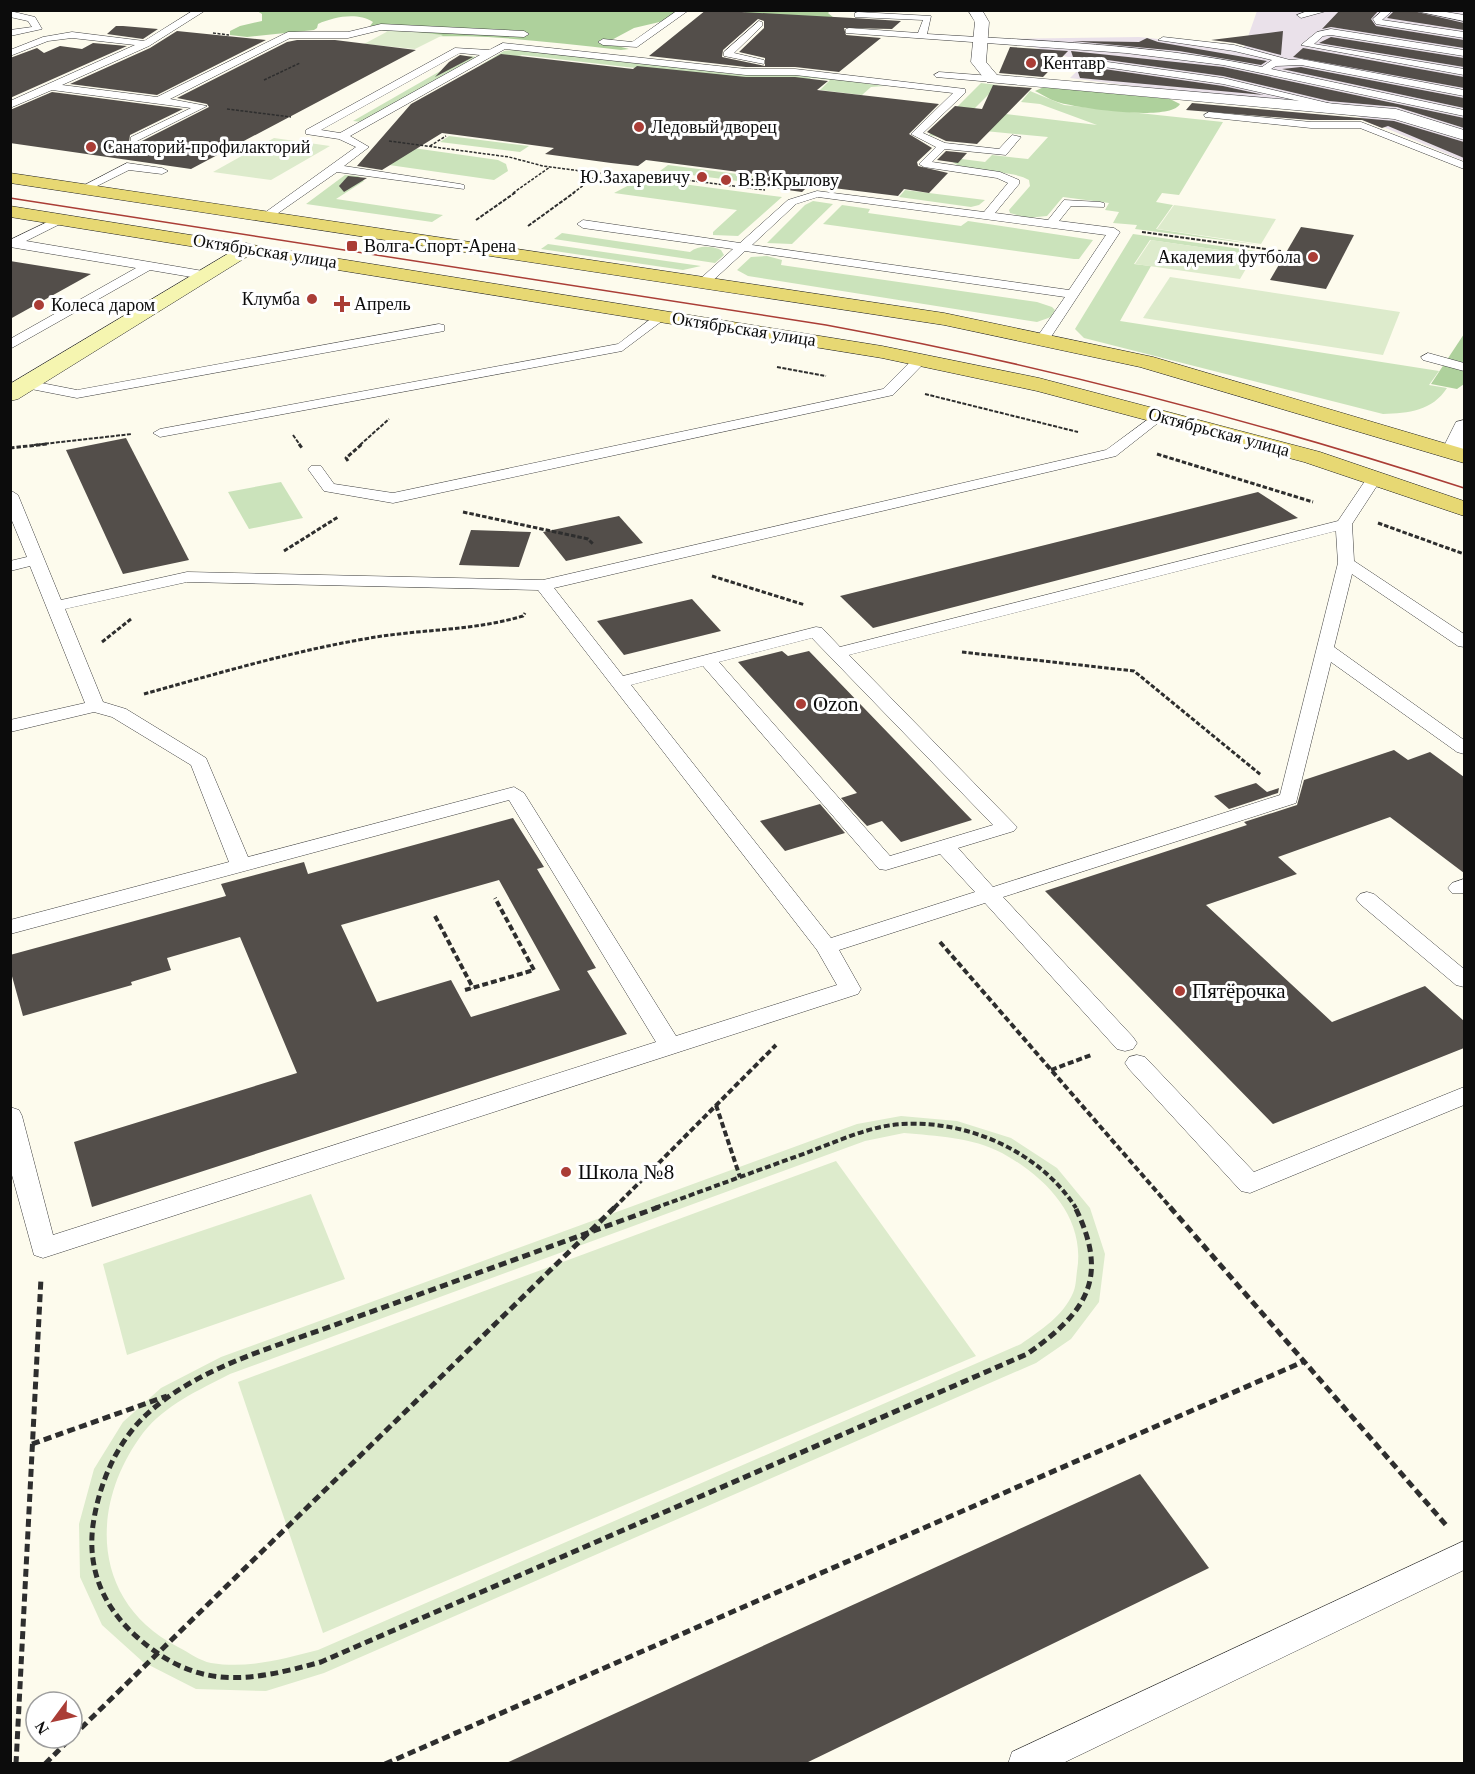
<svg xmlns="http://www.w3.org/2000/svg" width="1475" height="1774" viewBox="0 0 1475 1774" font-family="Georgia,serif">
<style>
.industrial{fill:#eae1ea}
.green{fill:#cbe3bb}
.forest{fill:#aed19c}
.pitch{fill:#ddebcc;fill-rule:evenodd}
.building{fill:#534e4a;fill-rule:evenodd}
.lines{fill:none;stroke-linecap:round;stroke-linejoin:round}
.lane-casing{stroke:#3f3f3f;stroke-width:1}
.street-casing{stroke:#3f3f3f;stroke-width:1}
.secondary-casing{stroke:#2e2e2e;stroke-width:1}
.primary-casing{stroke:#1d1d1d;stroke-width:1}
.path-far4{stroke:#2e2e2e;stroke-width:1.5;stroke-dasharray:3 1.5;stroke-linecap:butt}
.path-far3{stroke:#2e2e2e;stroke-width:2;stroke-dasharray:4 1.5;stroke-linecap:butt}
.path-far2{stroke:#2e2e2e;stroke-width:3;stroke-dasharray:4.5 2;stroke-linecap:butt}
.path-far1{stroke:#2e2e2e;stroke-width:4;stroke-dasharray:6 3;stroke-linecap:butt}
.path{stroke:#2e2e2e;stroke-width:5;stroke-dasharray:8 4.5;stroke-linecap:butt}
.lane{fill:#fff;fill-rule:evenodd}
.street{fill:#fff;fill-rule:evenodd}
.secondary{fill:#f5f5b0;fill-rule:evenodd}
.primary{fill:#e7d873;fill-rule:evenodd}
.tram{stroke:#aa3d36;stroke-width:1.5}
.poi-dot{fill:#aa3d36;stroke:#fff;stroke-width:2}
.labels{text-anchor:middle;stroke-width:6;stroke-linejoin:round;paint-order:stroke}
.far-poi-label{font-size:18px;fill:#0c0c0c;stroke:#fff;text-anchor:start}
.far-street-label{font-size:18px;fill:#0c0c0c;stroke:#fff}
.poi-label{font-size:21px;fill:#0c0c0c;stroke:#fff;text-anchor:start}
</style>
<rect width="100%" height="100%" fill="#fdfbed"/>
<polygon class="industrial" points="1257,11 1464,11 1464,161 1357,116 1308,105 1225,98 1070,78 1080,68 1082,61 1005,39 1139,37 1244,48"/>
<g class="green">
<polygon points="522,49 743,75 799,74 884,86 871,87 862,95 820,90 830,80 811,78 800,87 522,55 493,66 481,65 504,51"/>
<polygon points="471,56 476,57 362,122 353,121 463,58"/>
<path d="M981 83 998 85 973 110 1097 125 1040 104 1021 102 1030 91 1064 105 1223 122 1179 195 1162 193 1156 202 1173 205 1156 229 1261 245 1135 229 1137 225 1113 223 1119 212 1105 210 1109 203 1063 197 1047 216 1027 218 1010 213 1009 210 1030 186 1029 180C1012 169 960 173 952 161L954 158 985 162 992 155 1028 159 1048 137 954 128 952 140 929 135Z"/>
<polygon points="449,136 529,146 520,152 440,142"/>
<polygon points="392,145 498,160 506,164 508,171 494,180 389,165"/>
<polygon points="668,165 753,176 746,182 660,171"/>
<polygon points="345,175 358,176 364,181 336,199 443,215 432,222 306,204"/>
<polygon points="660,181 782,197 738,236 713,235 713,232 737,210 614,193 633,183"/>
<polygon points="905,190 985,200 979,205 971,207 899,197"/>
<polygon points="813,201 833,204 792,244 767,243 805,205"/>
<polygon points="842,205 870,209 868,213 961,226 968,221 1093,240 1079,259 1074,259 823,224"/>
<path d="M562 233 690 252C699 245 711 246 721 250L724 255 715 263 554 239Z"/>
<path d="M1133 234 1256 251 1254 255 1150 240 1134 264 1151 266 1120 321 1439 371 1429 385 1447 388C1432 411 1409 413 1383 414L1084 338 1075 329Z"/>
<polygon points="548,244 701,266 683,270 541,249"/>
<polygon points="767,256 782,260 781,265 1037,302 1052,307 1055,310 1051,317 1037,322 748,276 737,270 751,257"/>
<polygon points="281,482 303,518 249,529 228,492"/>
</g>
<g class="forest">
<polygon points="746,10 831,10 828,13 834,18 744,14"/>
<path d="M257 11H680L668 20 634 28 606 43 629 49 621 50C577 45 533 40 488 37 451 35 405 40 370 26L373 22C357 12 334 17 318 24L317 28 314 30 247 37 230 35V31L240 26 262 21V14Z"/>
<path d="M1044 87 1170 99 1180 104C1170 122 1080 108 1061 103 1052 101 1043 95 1035 91Z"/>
<polygon points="1464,334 1464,384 1457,389 1431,384"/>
</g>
<g class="pitch">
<polygon points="392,29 443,35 415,49 364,44"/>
<polygon points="274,138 330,146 271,180 213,172"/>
<polygon points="1174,205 1276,219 1261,244 1157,229"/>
<polygon points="1151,240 1254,255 1240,279 1135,264"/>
<polygon points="1170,277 1400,312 1383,355 1143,318"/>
<path d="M901 1116 957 1121 1011 1138 1057 1168 1090 1208 1105 1254 1099 1302 1071 1339 1036 1363 324 1673 266 1691 196 1689 143 1662 102 1625 80 1577 79 1524 94 1469 123 1422 161 1388 221 1357 857 1124ZM904 1133C936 1136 972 1137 1002 1153 1046 1177 1086 1218 1077 1271 1076 1278 1076 1287 1073 1293 1063 1316 1041 1330 1021 1344L318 1650C283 1659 248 1669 211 1663 200 1661 188 1652 178 1647 91 1602 89 1505 143 1433 165 1405 199 1390 230 1374L865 1141Z"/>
<polygon points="836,1161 976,1356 323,1633 238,1382"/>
<polygon points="311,1194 345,1279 127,1355 103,1264"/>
</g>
<g class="building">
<path d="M706 10 853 18 901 21 892 29 844 28 846 35 881 38 839 72 795 67H746L649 56ZM758 19 764 21V28L739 52 765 58V66L722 57 723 50Z"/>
<polygon points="1340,10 1379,10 1371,19 1376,26 1464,40 1464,48 1331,27 1322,29"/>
<polygon points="1395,10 1409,10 1464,23 1464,30 1387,18"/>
<polygon points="116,26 123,26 158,29 143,39 107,34"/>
<polygon points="177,31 266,40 157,95 70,84 150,48"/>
<polygon points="1283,31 1281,55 1235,43 1211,40"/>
<polygon points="1331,37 1464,58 1464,67 1319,43"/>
<polygon points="1147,38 1158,42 1267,61 1261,65 1179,51 1072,41 1139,42"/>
<polygon points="297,40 335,40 416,50 191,169 10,143 10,110 52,92 183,109 130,135 129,142 136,144 209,107 207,104 177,98 287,42"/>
<polygon points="93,43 127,46 10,98 10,58 37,48 44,53 60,46 82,49"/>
<polygon points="1010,47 1068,51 1043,77 999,73"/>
<polygon points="1303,48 1464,77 1464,88 1293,57"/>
<polygon points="1071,51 1223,67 1464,118 1464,128 1397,107 1329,101 1223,76 1093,58 1086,63 1090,67 1223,86 1264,95 1080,78"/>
<polygon points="501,54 633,69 637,66 746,77 795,77 828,81 817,90 939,104 909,134 932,148 917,162 918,166 948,173 929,193 904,189 898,196 809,185 802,192 759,186 770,176 646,160 638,166 611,163 545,154 554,148 442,133 382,170 357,166 411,104"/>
<polygon points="460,55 473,57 435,77 449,62"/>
<polygon points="1301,67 1464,98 1464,108 1282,69"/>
<polygon points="993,85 1032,88 977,144 946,141 927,132 955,106 982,109"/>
<polygon points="1192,103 1394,121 1464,142 1464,158 1388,126 1382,128 1362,120 1311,120 1186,110"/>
<polygon points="946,151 967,153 958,163 937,160"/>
<polygon points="348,176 367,178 344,192 339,186"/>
<polygon points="1301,227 1354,235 1326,289 1270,280"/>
<polygon points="10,261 91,274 10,319"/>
<polygon points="126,438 189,560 123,574 66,450"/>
<polygon points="1258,492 1298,518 873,628 840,596"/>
<polygon points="619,516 643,543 566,561 543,532"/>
<polygon points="471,530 531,532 519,567 459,565"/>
<polygon points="692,599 721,631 624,655 597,621"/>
<polygon points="782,651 788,656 809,651 972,820 901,842 882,821 867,826 841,798 857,793 738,662"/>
<polygon points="1394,750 1408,760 1430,752 1464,777 1464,873 1390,817 1278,857 1297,874 1206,905 1332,1022 1425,986 1464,1021 1464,1048 1273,1124 1045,891 1247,825 1244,822 1297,805 1304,780"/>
<polygon points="1256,783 1267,792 1279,788 1278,793 1229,809 1214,796"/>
<polygon points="820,804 845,833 785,851 760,821"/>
<path d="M513 818 544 867 537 869 596 968 587 971 627 1034 92 1207 74 1142 297 1073 240 937 167 958 171 970 131 982 132 985 23 1016 10 969V955L226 896 221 884 304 862 308 874ZM499 880 560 990 471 1017 451 980 377 1002 341 925Z"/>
<polygon points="1140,1474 1209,1568 804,1764 504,1764"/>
</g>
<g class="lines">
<g class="lane-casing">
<g id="lane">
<polygon points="194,10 206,10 149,46 62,85 157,97 288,32 348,32 381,24 524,31 529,34 524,37 381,30 348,38 290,38 170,99 207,106 135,142 131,141 131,137 191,108 52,90 10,108 10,101 135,45 72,38 48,41 10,56 10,50 43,37 72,32 144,41"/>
<polygon points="678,10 689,10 637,47 603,45 598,42 603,39 632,42"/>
<polygon points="1310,10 1330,10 1301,18 1297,15"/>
<polygon points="1383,10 1393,10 1382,20 1464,32 1464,38 1376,24 1373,19"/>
<polygon points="1411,10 1434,10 1464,15 1464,21"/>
<polygon points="10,11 35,17 42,29 10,36 10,30 32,27 28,21 10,17"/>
<path d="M858 12 931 16 927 34C1039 41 1152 44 1262 67L1272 60 1234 51 1158 40 1163 37 1234 45 1290 60 1301 59 1464 90V96L1301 65 1276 66 1271 69 1464 110V116L1223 65 1126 53 846 33V29L849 28 918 33 923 20 855 17V13Z"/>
<polygon points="759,21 762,22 762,26 734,53 764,60 764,64 724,56 724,52"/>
<polygon points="1331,29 1464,50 1464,56 1331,35 1323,36 1314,44 1464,69 1464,75 1301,45 1317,32"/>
<path d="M503 43 746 69H795L965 89V93L923 133 945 143 999 149 1012 135 1021 137 1006 155 945 149 932 162 1000 172 1019 180V184L995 213 1048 220 1064 200 1100 202 1104 203V207L1071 206 1059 221 1114 228 1120 232 1047 343 1042 344 1035 340 1065 297 745 251 708 285H700V279L733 249 583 228 577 224 583 220 740 243 788 200 817 191 984 212 1008 183 997 178 924 167 919 164 936 147 911 134 953 93 795 75H746L505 49 350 136 369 147 344 166 460 184 464 185V189L337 172 271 218H263V214L356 147 339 139 306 134V130L455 48 489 50ZM460 53 480 55 340 133 321 130ZM818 197 1106 235 1069 290 752 245 796 204Z"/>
<polygon points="1093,60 1223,78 1353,109 1348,112 1223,84 1090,65 1088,63"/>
<polygon points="939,72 992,76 997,79 992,82 936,77 934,75"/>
<polygon points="1209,112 1311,122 1361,122 1464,162 1464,169 1360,128 1311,128 1205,117 1204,115"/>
<polygon points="127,163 162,168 168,171 162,174 129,170 87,191 77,189"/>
<polygon points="62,215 68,219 66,221 26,241 203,271 209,275 203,279 150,270 10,349 10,339 136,268 10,247 10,240"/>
<polygon points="661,311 668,315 666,318 622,351 160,437 153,433 160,429 618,344"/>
<polygon points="439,324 444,325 444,331 77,398 26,388 19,384 26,380 77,390"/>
<polygon points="1428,353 1464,363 1464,371 1423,360 1421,357"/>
<polygon points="920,356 927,360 893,395 393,503 324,491 308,469 311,466 321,466 334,484 393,493 883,389 915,357"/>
<path d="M1158 412 1165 416 1163 419 1116 456 554 588 623 676 816 627 822 628 840 647 1338 521 1369 475H1379L1382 478 1352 524 1354 561 1464 634V647L1458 646 1352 574 1334 647 1464 740V754L1457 752 1331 662 1296 803 1003 897 1133 1037 1137 1043 1133 1049 1125 1051 1117 1049 985 903 839 950 861 989 858 994 43 1258 34 1255 10 1168V1107L19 1110 22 1116 53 1235 656 1042 509 800 10 934V920L229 862 191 765 112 717 94 712 10 732V720L85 703 30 566 10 571V561L27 557 10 516V490L18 495 61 600 187 572 543 580 1106 450ZM1336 531 1338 563 1280 795 993 887 958 848 1014 831 1017 827 849 655ZM187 582 538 590 817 950 837 985 676 1036 524 793 514 787 248 857 206 758 126 709 103 702 65 609ZM812 638 993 825 890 856 719 662ZM703 666 879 869 886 870 940 854 975 892 831 938 631 685Z"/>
<polygon points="1464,879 1464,893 1452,893 1448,888 1452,883"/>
<polygon points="1367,892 1374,894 1464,969 1464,987 1456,985 1360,904 1356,899 1360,894"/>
<polygon points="1137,1055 1145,1057 1254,1172 1464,1087 1464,1105 1250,1193 1241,1191 1129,1069 1125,1063 1129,1057"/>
<polygon points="1464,1541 1464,1570 1061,1764 1008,1764 1012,1752"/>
</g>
</g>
<g class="street-casing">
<g id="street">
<polygon points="968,10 982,10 989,22 986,62 997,75 1396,109 1464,130 1464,140 1394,119 987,82 971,62 975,22"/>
<polygon points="1464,420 1464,452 1461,457 1445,457 1441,452 1456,422"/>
</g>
</g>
<g class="secondary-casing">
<polygon id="secondary" points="246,243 253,245 256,249 253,253 18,399 10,401 10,384"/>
</g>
<g class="primary-casing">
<g id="primary">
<polygon points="10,173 944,313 1153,357 1464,449 1464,463 1140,367 944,325 10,183"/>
<polygon points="10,206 882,346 1039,378 1320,452 1464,501 1464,516 1304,462 1037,391 882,358 10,217"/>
</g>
</g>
<g class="path-far4">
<polyline points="213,33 229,35"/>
<polyline points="264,80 300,63"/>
<polyline points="227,109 291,117"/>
<polyline points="389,141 509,157 543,166 619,176 662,177 765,190"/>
<polyline points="430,146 446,136"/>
<polyline points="744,187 758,175"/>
<polyline points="513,193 550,167"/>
<polyline points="573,193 599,174"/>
</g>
<g class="path-far3">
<polyline points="476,220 516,192"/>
<polyline points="528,226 575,192"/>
<polyline points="1142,232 1281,251"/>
<polyline points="777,367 826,376"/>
<polyline points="925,394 1078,432"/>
<polyline points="293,435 300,445"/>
<polyline points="34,445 132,434"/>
<polyline points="360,445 389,419"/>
</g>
<g class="path-far2">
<polyline points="299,444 302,448"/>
<polyline points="10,448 47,444"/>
<polyline points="1157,454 1313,502"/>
<polyline points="348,461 346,458 362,444"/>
<polyline points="463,512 588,539 594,545"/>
<polyline points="1378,523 1464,554"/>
<polyline points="284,551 338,517"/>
<polyline points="712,576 805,605"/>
<polyline points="102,642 131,619"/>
<polyline points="962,652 1134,671 1261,775"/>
<path d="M144 694C219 673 293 651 370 638 421 629 473 631 523 616L525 613"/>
</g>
<g class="path-far1">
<polyline points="435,916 473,988"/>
<polyline points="940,942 1171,1208"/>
<polyline points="465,990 534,970 495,898"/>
<polyline points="1051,1070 1091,1055"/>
<polyline points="716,1105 740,1177"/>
<polyline points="614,1208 776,1045"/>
<path d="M655 1208C705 1190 756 1171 806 1153 836 1142 869 1126 902 1124 969 1120 1040 1152 1076 1208"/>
</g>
<g class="path">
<path d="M659 1207C557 1244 454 1282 351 1319 283 1345 202 1364 147 1414 116 1443 99 1484 93 1525 87 1570 104 1608 137 1637 198 1691 248 1682 321 1662L1027 1354C1087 1312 1110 1278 1075 1207"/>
<polyline points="1170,1207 1446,1525"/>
<polyline points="32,1444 167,1396"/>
<polyline points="72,1737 615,1207"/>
<polyline points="16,1764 41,1278"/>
<polyline points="45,1764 71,1738"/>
<polyline points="385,1764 1305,1361"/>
</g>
<use href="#lane" class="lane"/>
<use href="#street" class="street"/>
<use href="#secondary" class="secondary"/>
<use href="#primary" class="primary"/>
<path class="tram" d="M10 198 826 325C1043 365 1254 420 1464 488"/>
</g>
<g class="poi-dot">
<circle cx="1031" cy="63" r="6"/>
<circle cx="639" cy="127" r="6"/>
<circle cx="91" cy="147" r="6"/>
<circle cx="702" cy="177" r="6"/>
<circle cx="726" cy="180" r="6"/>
<rect x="346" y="240" width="12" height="12" rx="3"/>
<circle cx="1313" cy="257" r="6"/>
<circle cx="312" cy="299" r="6"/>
<path d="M339 295h6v6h6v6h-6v6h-6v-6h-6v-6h6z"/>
<circle cx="39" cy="305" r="6"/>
<circle cx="801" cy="704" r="6"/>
<circle cx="1180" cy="991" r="6"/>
<circle cx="566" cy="1172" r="6"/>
</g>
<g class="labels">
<g class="far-poi-label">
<text x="1043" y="69">Кентавр</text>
<text x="651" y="133">Ледовый дворец</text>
<text x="103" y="153">Санаторий-профилакторий</text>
<text x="690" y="183" text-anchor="end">Ю.Захаревичу</text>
<text x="738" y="186">В.В.Крылову</text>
<text x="364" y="252">Волга-Спорт-Арена</text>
<text x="1301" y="263" text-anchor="end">Академия футбола</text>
<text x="300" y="305" text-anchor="end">Клумба</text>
<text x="354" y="310">Апрель</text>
<text x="51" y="311">Колеса даром</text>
</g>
<g class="far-street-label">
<text transform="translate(265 251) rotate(9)" y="6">Октябрьская улица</text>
<text transform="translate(744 329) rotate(9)" y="6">Октябрьская улица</text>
<text transform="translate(1219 432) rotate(15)" y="6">Октябрьская улица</text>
</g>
<g class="poi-label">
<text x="813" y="711">Ozon</text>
<text x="1192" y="998">Пятёрочка</text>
<text x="578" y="1179">Школа №8</text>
</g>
</g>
<rect width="1475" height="1774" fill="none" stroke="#0c0c0c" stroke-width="24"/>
<g transform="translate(54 1720) rotate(237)"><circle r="28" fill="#ffffff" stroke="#9e9e9e" stroke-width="1.5"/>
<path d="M0-4.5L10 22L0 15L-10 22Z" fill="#aa3d36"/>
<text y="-9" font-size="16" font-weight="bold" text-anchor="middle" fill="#0c0c0c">N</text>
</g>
</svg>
